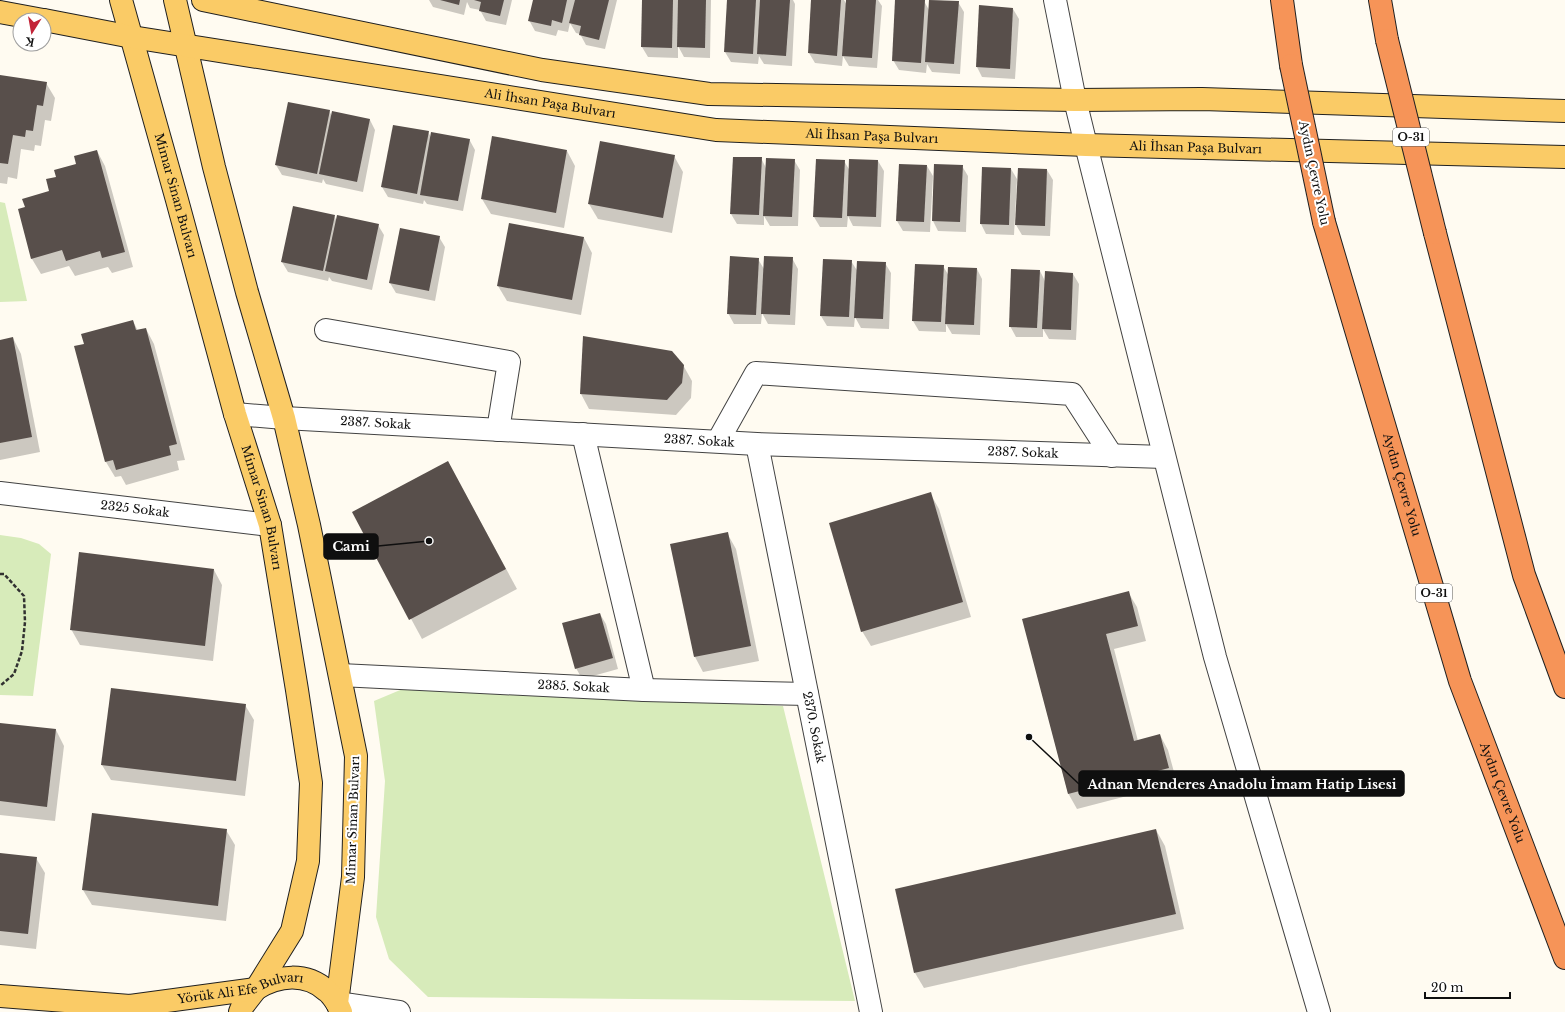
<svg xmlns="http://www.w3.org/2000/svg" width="1565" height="1012" viewBox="0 0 1565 1012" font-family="'Libre Baskerville',serif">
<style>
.green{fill:#d7ebba}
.shadow{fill:#0003}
.building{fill:#584f4b}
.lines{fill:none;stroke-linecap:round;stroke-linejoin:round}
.minor-casing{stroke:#424242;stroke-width:24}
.major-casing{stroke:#202020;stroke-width:24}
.highway-casing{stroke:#202020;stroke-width:24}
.path{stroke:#313131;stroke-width:2.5;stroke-dasharray:4 2;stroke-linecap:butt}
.minor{stroke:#fff;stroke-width:22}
.major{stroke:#facb66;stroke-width:22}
.highway{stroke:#f69458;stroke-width:22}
.highway-bridge-casing{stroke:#202020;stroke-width:24;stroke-linecap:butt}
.highway-bridge{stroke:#f69458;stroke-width:22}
.labels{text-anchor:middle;stroke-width:4;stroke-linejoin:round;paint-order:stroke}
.shield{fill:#fff;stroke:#575757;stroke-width:1}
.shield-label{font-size:11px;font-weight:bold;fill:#0f0f0f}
.street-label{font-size:12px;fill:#0f0f0f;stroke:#fff}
.leader{fill:none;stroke:#0f0f0f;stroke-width:1.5}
.callout-dot{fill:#0f0f0f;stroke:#fff;stroke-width:1.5}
.callout{fill:#0f0f0f;stroke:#0f0f0f;stroke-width:1.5}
.callout-label{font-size:13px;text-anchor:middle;font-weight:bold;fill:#fff}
</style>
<rect width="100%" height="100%" fill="#fffbf1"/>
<g class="green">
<polygon points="0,202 5,203 27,301 0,302"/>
<polygon points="0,535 21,538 39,544 51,554 33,696 0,695"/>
<polygon points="405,688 783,706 855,1001 428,997 389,959 376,917 385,781 374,701"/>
</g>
<g class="shadow">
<polygon points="429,0 512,0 506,25 486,21 480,10 470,8 467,2 464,15 433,7"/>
<polygon points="534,0 617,0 605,49 586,45 580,34 576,33 570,23 568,32 558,30 556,36 535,31 529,20"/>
<polygon points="643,0 711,0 710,58 684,57 678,46 678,58 648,57 642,47"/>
<polygon points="728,0 793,0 795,4 792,66 764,64 759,56 758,64 731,62 725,52"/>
<polygon points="812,0 844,0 847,5 847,0 878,0 882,6 877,68 849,66 843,56 842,66 815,63 809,53"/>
<polygon points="896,0 924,1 929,10 930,0 958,2 964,12 960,74 932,72 927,64 926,73 899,70 893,60"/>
<polygon points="1013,9 1019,19 1015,79 982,77 977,67"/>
<polygon points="0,76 46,83 55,98 51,121 45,120 41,146 35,145 34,151 21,149 17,179 8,177 7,184 0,183"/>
<polygon points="329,111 332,116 370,120 375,130 363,192 326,184 323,179 322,183 282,175 276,165"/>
<polygon points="428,132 431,137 469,139 475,150 463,211 427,204 424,200 423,204 388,197 382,187"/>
<polygon points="97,151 105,166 133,267 112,273 108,267 75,276 69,266 41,274 32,259 26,208 50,192 57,177"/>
<polygon points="567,151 575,166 564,228 491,214 482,199"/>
<polygon points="674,156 683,172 672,233 598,219 589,204"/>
<polygon points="761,158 766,168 794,160 800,170 798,226 770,226 764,216 764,225 737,224 731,214"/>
<polygon points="844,161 850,171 878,161 884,171 881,227 853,226 848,216 847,227 820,227 814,217"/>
<polygon points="927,166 933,176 930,232 903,231 897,221"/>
<polygon points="962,166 968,176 966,232 938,231 933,221"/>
<polygon points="983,168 1011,169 1017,179 1014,235 986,234 981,224"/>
<polygon points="1047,170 1053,180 1050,236 1022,235 1016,225"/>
<polygon points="334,216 337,221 378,225 384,235 372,290 332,281 329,277 328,281 288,272 282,262"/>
<polygon points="401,230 439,237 445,247 435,301 396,293 390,283"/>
<polygon points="584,238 592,253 581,315 507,301 498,286"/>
<polygon points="792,258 798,269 795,325 768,324 762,313 761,324 734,324 728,313 758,259 764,269"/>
<polygon points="851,261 858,272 885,263 891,273 889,329 861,328 855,317 854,327 827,326 821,316"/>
<polygon points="943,266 949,276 977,269 982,279 980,335 952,334 946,324 946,332 919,331 913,321"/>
<polygon points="1040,271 1045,281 1073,274 1079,284 1076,340 1049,339 1043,329 1043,337 1016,337 1010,326"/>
<polygon points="133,321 138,331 146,329 154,344 185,460 177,461 179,470 126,485 121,476 115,477 106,462"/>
<polygon points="13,338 21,354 40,452 0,460 0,341"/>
<polygon points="683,365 692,381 691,398 676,415 589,409 581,394"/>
<polygon points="448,462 517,589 422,639 353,512"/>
<polygon points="930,493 939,509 971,617 871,646 862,631"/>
<polygon points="727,533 736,549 759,661 703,672 695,657 672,545"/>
<polygon points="214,570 222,585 213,661 80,645 71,629"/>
<polygon points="1128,592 1137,607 1146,641 1114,649 1138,741 1160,735 1168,750 1177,783 1077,809 1068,793 1023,619"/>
<polygon points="600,614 606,624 618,669 582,679 576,668"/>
<polygon points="245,705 254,720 245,796 111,780 102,765"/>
<polygon points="0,724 56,730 64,746 55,821 0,815"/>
<polygon points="226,830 235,845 226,921 92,905 83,890"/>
<polygon points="1156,830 1165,846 1184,929 924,988 915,973"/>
<polygon points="0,854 36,858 45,873 36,949 0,945"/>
</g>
<g class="building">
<polygon points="440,0 460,0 459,5"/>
<polygon points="474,0 504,0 500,16 479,11 481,2"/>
<polygon points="533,0 567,0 562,23 552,20 551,26 528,21"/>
<polygon points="575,0 609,0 599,40 579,35 581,26 569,23"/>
<polygon points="642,0 673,0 672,48 641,47"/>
<polygon points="678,0 706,0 705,48 677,47"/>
<polygon points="727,0 756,0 753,54 724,52"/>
<polygon points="760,0 790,0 786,56 757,54"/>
<polygon points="811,0 841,0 837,56 808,53"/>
<polygon points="846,0 876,0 872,58 842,56"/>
<polygon points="895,0 925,0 921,63 892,61"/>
<polygon points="929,0 959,1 954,64 925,62"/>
<polygon points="979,5 1013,8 1010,69 976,67"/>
<polygon points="0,75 47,82 43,106 37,105 33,131 26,130 25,137 13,135 8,164 0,163"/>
<polygon points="288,102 330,110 317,174 275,165"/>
<polygon points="332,111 370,119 357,182 319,174"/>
<polygon points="393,125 429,131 417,194 381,187"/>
<polygon points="431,132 470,139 458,201 420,195"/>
<polygon points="492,136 567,150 556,213 481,199"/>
<polygon points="600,141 675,155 663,218 588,204"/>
<polygon points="97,150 125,252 102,258 100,251 66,261 62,250 31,259 18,209 25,207 22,199 49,191 46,179 56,177 54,170 76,164 74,156"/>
<polygon points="733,157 762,157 759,215 730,214"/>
<polygon points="766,158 795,159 792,217 763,216"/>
<polygon points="816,159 845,160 842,218 813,217"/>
<polygon points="849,159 878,160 876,217 847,216"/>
<polygon points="899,164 927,165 924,222 896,221"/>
<polygon points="934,164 963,165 960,222 932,221"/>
<polygon points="982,167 1011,168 1009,225 980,224"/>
<polygon points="1018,168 1047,169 1045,226 1015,225"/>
<polygon points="293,206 335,215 323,271 281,262"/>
<polygon points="337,215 379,224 367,280 325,271"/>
<polygon points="509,223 584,237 572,300 497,286"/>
<polygon points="400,228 440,236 429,291 389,283"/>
<polygon points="730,256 759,258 756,315 727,314"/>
<polygon points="764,256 793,257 790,315 761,314"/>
<polygon points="823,259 852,260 849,317 820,316"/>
<polygon points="857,261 886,262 883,319 854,318"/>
<polygon points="915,264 944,265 941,322 912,321"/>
<polygon points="948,267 977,268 974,325 945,324"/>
<polygon points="1011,269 1040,270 1037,328 1009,327"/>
<polygon points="1045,271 1073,273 1071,330 1042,329"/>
<polygon points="133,320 136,330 146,328 177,444 169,446 171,455 116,470 113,460 105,462 74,346 84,344 81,334"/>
<polygon points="583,336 672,351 684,365 682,383 667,400 580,394"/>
<polygon points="13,337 32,437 0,443 0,340"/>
<polygon points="448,461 506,569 409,620 352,512"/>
<polygon points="931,492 963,602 861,632 829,523"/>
<polygon points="728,532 751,646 694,657 670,544"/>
<polygon points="79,552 214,569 205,646 70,630"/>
<polygon points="1129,591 1138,626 1106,634 1134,741 1160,734 1169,768 1068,794 1022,619"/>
<polygon points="600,613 613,658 575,669 562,623"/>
<polygon points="111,688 246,704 236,781 101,765"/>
<polygon points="0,723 56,729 47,807 0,801"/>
<polygon points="92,813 227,829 218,906 82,890"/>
<polygon points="1156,829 1176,914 914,973 895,889"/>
<polygon points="0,853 37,857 28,934 0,931"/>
</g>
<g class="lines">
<g class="minor-casing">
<g id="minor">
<polyline points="1055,0 1075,100 1086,145 1215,657 1319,1012"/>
<polyline points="326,330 509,362 498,430"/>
<path id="s1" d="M235 414 284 418 757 444 1164 457"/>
<polyline points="583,434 644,690"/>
<polyline points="718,441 756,373 1072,394 1112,456"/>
<path id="s2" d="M757 444 871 1012"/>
<path id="s3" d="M0 493 270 525"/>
<path id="s4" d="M340 675 644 690 807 694"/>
<polyline points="337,1003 399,1012"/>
</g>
</g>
<g class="major-casing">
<g id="major">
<path id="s5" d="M121 0 177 200 235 414 270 525 297 690 311 783 308 861 292 931 256 989 242 1007 240 1012"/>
<polyline points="175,0 214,167 247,292 284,418 309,525 356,756 353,877 337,1003 341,1012"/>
<polyline points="203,0 542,70 709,94 1075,100 1202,99 1565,111"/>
<polyline points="0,12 43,20"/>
<path id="s6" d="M44 20 132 37 716 130 1086 145 1565 157"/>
<path id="s7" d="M0 996 130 1006 256 989C278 975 306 972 327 991 331 994 334 999 337 1003"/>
</g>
</g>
<g class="highway-casing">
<g id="highway">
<polyline points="1282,0 1291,65"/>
<polyline points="1380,0 1387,40"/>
<path id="s8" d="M1324 222 1460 681 1565 958"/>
<polyline points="1435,233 1524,575 1565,687"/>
</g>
</g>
<polyline class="path" points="0,574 4,574 24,596 25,622 22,651 14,674 0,686"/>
<use href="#minor" class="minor"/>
<use href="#major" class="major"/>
<use href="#highway" class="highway"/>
<g class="highway-bridge-casing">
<g id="highway-bridge">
<polyline points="1387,40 1435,233"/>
<polyline points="1291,65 1324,222"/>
</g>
</g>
<use href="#highway-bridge" class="highway-bridge"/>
</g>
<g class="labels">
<g class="shield">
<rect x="1393" y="128" width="36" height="18" rx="3"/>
<rect x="1416" y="584" width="36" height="18" rx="3"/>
</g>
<g class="shield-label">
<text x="1411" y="141">O-31</text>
<text x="1434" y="597">O-31</text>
</g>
<g class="street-label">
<text dy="4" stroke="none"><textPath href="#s6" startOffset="513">Ali İhsan Paşa Bulvarı</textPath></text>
<text dy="4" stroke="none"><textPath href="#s6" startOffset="837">Ali İhsan Paşa Bulvarı</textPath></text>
<text dy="4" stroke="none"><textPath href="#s6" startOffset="1161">Ali İhsan Paşa Bulvarı</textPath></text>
<text transform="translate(1314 173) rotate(78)" y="4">Aydın Çevre Yolu</text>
<text dy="4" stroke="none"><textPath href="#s5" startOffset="203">Mimar Sinan Bulvarı</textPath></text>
<text dy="4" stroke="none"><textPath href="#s1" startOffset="141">2387. Sokak</textPath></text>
<text dy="4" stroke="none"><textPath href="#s1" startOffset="465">2387. Sokak</textPath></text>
<text dy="4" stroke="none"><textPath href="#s1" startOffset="789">2387. Sokak</textPath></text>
<text dy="4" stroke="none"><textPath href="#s8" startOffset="274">Aydın Çevre Yolu</textPath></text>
<text dy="4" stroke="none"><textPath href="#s5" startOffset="527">Mimar Sinan Bulvarı</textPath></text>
<text dy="4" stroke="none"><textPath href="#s3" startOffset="136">2325 Sokak</textPath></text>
<text dy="4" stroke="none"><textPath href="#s4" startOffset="234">2385. Sokak</textPath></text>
<text dy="4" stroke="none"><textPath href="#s2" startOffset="289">2370. Sokak</textPath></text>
<text dy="4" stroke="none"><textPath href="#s8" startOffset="598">Aydın Çevre Yolu</textPath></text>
<text transform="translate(353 820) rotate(-88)" y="4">Mimar Sinan Bulvarı</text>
<text dy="4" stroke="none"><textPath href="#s7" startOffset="243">Yörük Ali Efe Bulvarı</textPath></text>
</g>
</g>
<path class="leader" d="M429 541L378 546M1029 737L1079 784"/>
<g class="callout-dot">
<circle cx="429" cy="541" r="4"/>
<circle cx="1029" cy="737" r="4"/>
</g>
<g class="callout">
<rect x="324" y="534" width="54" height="25" rx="4"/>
<rect x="1079" y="771" width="325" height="25" rx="4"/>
</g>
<g class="callout-label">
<text x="351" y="551">Cami</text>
<text x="1242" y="789">Adnan Menderes Anadolu İmam Hatip Lisesi</text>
</g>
<g transform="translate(32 32) rotate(191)"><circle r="19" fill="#ffffff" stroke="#9f9f9f"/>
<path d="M0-3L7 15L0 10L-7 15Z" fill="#c32438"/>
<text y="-6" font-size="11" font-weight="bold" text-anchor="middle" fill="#0f0f0f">K</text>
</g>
<path d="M1425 992v6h85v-6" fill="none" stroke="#0f0f0f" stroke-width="2"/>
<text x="1431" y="992" font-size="12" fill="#0f0f0f" stroke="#ffffff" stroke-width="3" paint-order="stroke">20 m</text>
</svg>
